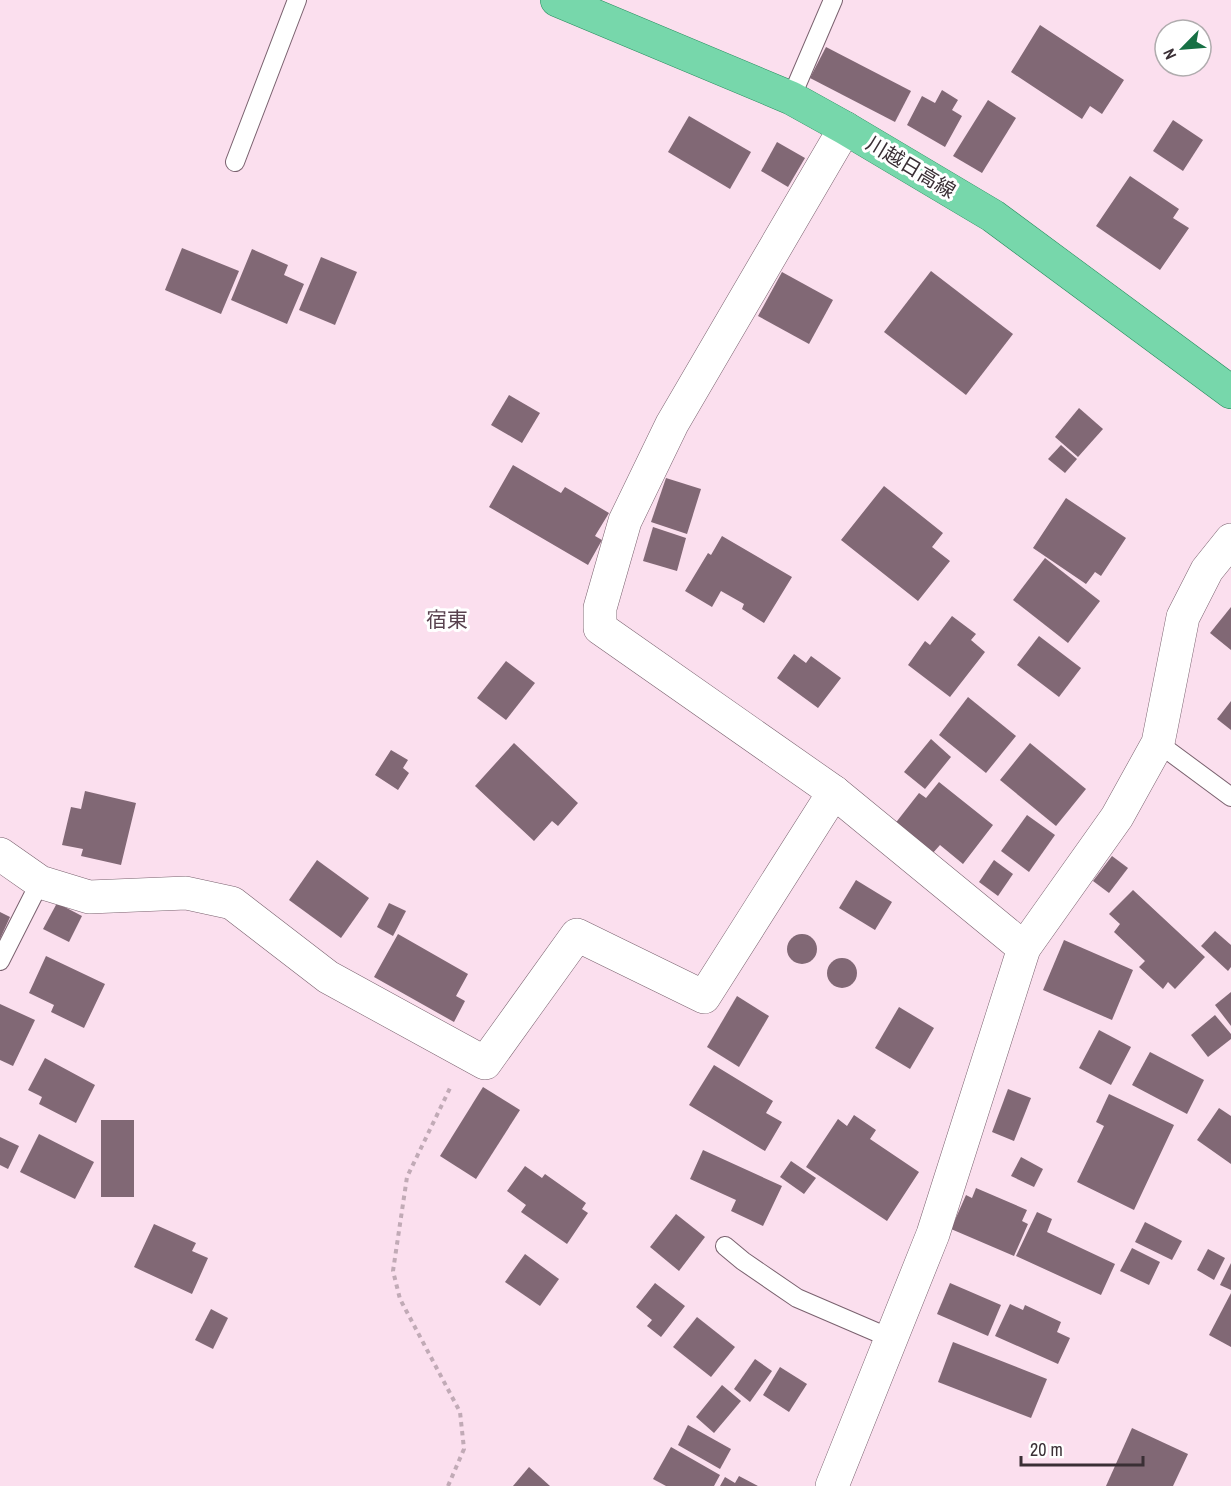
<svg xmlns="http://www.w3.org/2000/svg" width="1231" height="1486" viewBox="0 0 1231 1486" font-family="'Archivo Narrow','Noto Sans JP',sans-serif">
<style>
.building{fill:#816875}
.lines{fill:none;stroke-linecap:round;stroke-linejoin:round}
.lane-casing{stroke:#7a626f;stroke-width:20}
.street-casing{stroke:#7a626f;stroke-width:34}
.primary-casing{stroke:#268b5d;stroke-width:34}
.path{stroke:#c1aab6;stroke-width:4;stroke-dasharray:4.5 4.5;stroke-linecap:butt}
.lane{stroke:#fff;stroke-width:18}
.street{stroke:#fff;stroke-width:33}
.primary{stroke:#77d7ab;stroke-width:33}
.labels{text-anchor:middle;stroke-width:6;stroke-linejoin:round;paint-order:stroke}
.street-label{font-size:20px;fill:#3a2f35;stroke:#fff}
.neighbourhood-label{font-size:21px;fill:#59424f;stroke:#fff}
</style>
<rect width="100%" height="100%" fill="#fbdfee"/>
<g class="building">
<polygon points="1040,25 1124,80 1102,114 1090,106 1082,119 1011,72"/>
<polygon points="826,47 911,91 895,122 810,78"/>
<polygon points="942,90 958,100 952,110 962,116 945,147 907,125 922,96 935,103"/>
<polygon points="988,100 1016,118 982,173 953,156"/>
<polygon points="689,116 751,152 730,189 668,152"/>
<polygon points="1173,120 1203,140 1183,171 1153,151"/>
<polygon points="777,142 805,158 788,187 761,171"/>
<polygon points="1130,176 1179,209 1173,218 1189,228 1160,270 1096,226"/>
<polygon points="182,248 239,271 221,314 165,290"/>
<polygon points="252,249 288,265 284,275 304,284 287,324 231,300"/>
<polygon points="321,257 357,272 335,325 299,310"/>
<polygon points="931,271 1013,334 966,395 884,332"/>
<polygon points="782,272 833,300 809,344 758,316"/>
<polygon points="509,395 540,413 522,443 491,425"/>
<polygon points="1079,408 1103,429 1078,457 1055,437"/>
<polygon points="1061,445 1077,459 1065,473 1048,459"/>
<polygon points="513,465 561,493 565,487 609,513 595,536 602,540 588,565 489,507"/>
<polygon points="666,478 701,489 687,534 651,522"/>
<polygon points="884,486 943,533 932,547 950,561 918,601 841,540"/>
<polygon points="1066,498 1126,538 1101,576 1095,572 1086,584 1033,548"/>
<polygon points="653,527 686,538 677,571 643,561"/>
<polygon points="722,536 792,577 764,623 742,609 744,604 721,591 712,607 685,591 708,553 711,555"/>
<polygon points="1045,558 1100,601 1068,643 1013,600"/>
<polygon points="1231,607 1231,650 1210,633"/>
<polygon points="952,616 976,634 971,640 985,652 950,697 908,665 925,641 930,645"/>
<polygon points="1039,636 1081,668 1059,697 1017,665"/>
<polygon points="794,654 806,663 811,656 841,678 818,708 777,678"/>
<polygon points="506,661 535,683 506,720 477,698"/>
<polygon points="968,697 1016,736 986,773 939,735"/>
<polygon points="1231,701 1231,730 1217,719"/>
<polygon points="931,739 951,757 925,789 904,772"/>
<polygon points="514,743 578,803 558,826 552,821 534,841 475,786"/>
<polygon points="1030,743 1086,789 1056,826 1000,780"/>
<polygon points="391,750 408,760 403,768 409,773 398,790 375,775"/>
<polygon points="939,782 993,825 963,864 940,845 932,854 894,825 919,793 926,798"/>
<polygon points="85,791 136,803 121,865 81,856 83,849 62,845 71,807 81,809"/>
<polygon points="1027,815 1055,835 1029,872 1001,851"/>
<polygon points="1112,856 1128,868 1109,893 1093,881"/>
<polygon points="317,860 369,898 341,938 289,900"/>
<polygon points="994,860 1013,874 998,896 979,882"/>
<polygon points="856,880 892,902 875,930 839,908"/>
<polygon points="1133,890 1205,957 1175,989 1168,982 1163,989 1139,967 1145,961 1114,932 1120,924 1109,914"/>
<polygon points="57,903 82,916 69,942 43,929"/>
<polygon points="389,903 406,911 393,936 377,927"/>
<polygon points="0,912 10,917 0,939"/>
<polygon points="1215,931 1231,945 1231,967 1228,971 1201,946"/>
<polygon points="398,934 468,974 456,996 465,1001 454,1022 374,977"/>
<circle cx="802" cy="949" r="15"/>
<polygon points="1064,940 1133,970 1112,1020 1043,990"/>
<polygon points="46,956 105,984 84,1028 51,1012 54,1005 29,993"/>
<circle cx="842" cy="973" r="15"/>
<polygon points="1231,992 1231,1026 1215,1005"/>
<polygon points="737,996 769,1016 739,1067 707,1047"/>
<polygon points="0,1004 35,1020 13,1066 0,1060"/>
<polygon points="899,1007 934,1028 910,1069 875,1048"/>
<polygon points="1215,1015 1231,1034 1231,1039 1208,1057 1191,1035"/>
<polygon points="1099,1030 1131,1047 1111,1085 1079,1068"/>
<polygon points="1150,1052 1204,1080 1187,1114 1132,1085"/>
<polygon points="45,1058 95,1085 76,1123 39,1104 42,1097 28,1090"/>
<polygon points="714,1065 773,1101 766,1113 782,1122 765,1151 689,1105"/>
<polygon points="483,1087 520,1110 476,1179 440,1156"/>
<polygon points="1008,1089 1031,1098 1014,1141 992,1132"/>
<polygon points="1109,1094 1174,1125 1134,1210 1077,1182 1104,1126 1096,1122"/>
<polygon points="1219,1108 1231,1116 1231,1164 1197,1140"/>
<polygon points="854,1115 876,1130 870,1139 919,1172 887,1221 806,1167 838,1119 847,1126"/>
<rect x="101" y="1120" width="33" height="77"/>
<polygon points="39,1134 94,1162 75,1199 20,1172"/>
<polygon points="0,1137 19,1146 8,1169 0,1165"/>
<polygon points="703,1150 782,1186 763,1226 731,1211 736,1200 690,1179"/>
<polygon points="1021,1157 1043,1169 1034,1187 1011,1176"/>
<polygon points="791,1161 816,1178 804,1194 780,1177"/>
<polygon points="525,1166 542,1178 545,1174 586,1203 582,1209 588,1213 567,1244 521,1212 526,1205 507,1191"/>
<polygon points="976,1188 1027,1210 1022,1221 1028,1224 1014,1256 951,1229 966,1195 972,1198"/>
<polygon points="1037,1212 1052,1219 1047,1232 1115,1264 1101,1295 1016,1256"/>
<polygon points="676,1214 705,1237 679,1271 650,1247"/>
<polygon points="1145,1222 1182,1241 1172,1260 1135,1242"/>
<polygon points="154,1224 196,1243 192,1251 208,1258 192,1294 134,1267"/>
<polygon points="1132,1248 1160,1262 1149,1285 1120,1271"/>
<polygon points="1208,1249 1225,1258 1214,1280 1197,1270"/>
<polygon points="525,1254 559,1279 540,1306 505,1282"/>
<polygon points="1231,1263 1231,1290 1220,1285"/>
<polygon points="655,1283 685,1306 661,1337 647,1326 652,1320 636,1307"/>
<polygon points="950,1283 1001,1305 988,1336 937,1314"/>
<polygon points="1231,1293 1231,1347 1209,1335"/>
<polygon points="1010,1304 1023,1310 1025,1305 1061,1322 1057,1332 1070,1338 1058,1364 995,1336"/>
<polygon points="211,1309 228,1318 213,1349 195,1340"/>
<polygon points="697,1317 735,1347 711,1377 673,1347"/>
<polygon points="953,1342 1047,1379 1031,1418 938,1382"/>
<polygon points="755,1359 772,1371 750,1402 734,1389"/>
<polygon points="780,1367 807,1384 789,1412 763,1395"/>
<polygon points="722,1385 741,1401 714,1433 696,1417"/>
<polygon points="688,1425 731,1449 720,1469 678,1445"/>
<polygon points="1132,1428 1188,1454 1173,1486 1106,1486"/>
<polygon points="671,1447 720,1475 714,1486 666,1486 653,1479"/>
<polygon points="529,1467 550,1486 513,1486"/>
<polygon points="739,1476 758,1486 720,1486 725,1477 735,1483"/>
</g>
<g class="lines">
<g class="lane-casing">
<g id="lane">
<polyline points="791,98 833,0"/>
<polyline points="235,162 297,0"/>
<polyline points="1158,743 1231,797"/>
<polyline points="0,961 40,882"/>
<polyline points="725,1246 743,1261 797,1298 890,1338"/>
</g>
</g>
<g class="street-casing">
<g id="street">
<polyline points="845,128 672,424 625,521 600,608 600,628 834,792 1024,948"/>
<polyline points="0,854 40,882 89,897 186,893 232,903 328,977 485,1063 577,935 704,997 834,792"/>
<polyline points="832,1486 933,1234 1024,948 1117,817 1158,743 1183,617 1207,570 1231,540"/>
</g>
</g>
<g class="primary-casing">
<polyline id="primary" points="557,0 791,98 845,128 993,216 1231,392"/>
</g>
<polyline class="path" points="448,1486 464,1449 460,1412 400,1299 393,1271 407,1177 451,1086"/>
<use href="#lane" class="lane"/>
<use href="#street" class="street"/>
<use href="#primary" class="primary"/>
</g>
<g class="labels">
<g class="street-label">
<text transform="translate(911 167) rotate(31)" y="7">川越日高線</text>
</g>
<g class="neighbourhood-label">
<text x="447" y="627">宿東</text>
</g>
</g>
<g transform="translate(1183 48) rotate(245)"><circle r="28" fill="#ffffff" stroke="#b0acae" stroke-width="1.5"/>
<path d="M0-4.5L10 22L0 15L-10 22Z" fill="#167044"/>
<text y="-9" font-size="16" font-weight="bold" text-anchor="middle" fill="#3a2f35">N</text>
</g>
<path d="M1021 1456v9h122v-9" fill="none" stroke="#3a2f35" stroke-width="3"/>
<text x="1030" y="1456" font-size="18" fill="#3a2f35" stroke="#ffffff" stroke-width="4.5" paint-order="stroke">20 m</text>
</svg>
